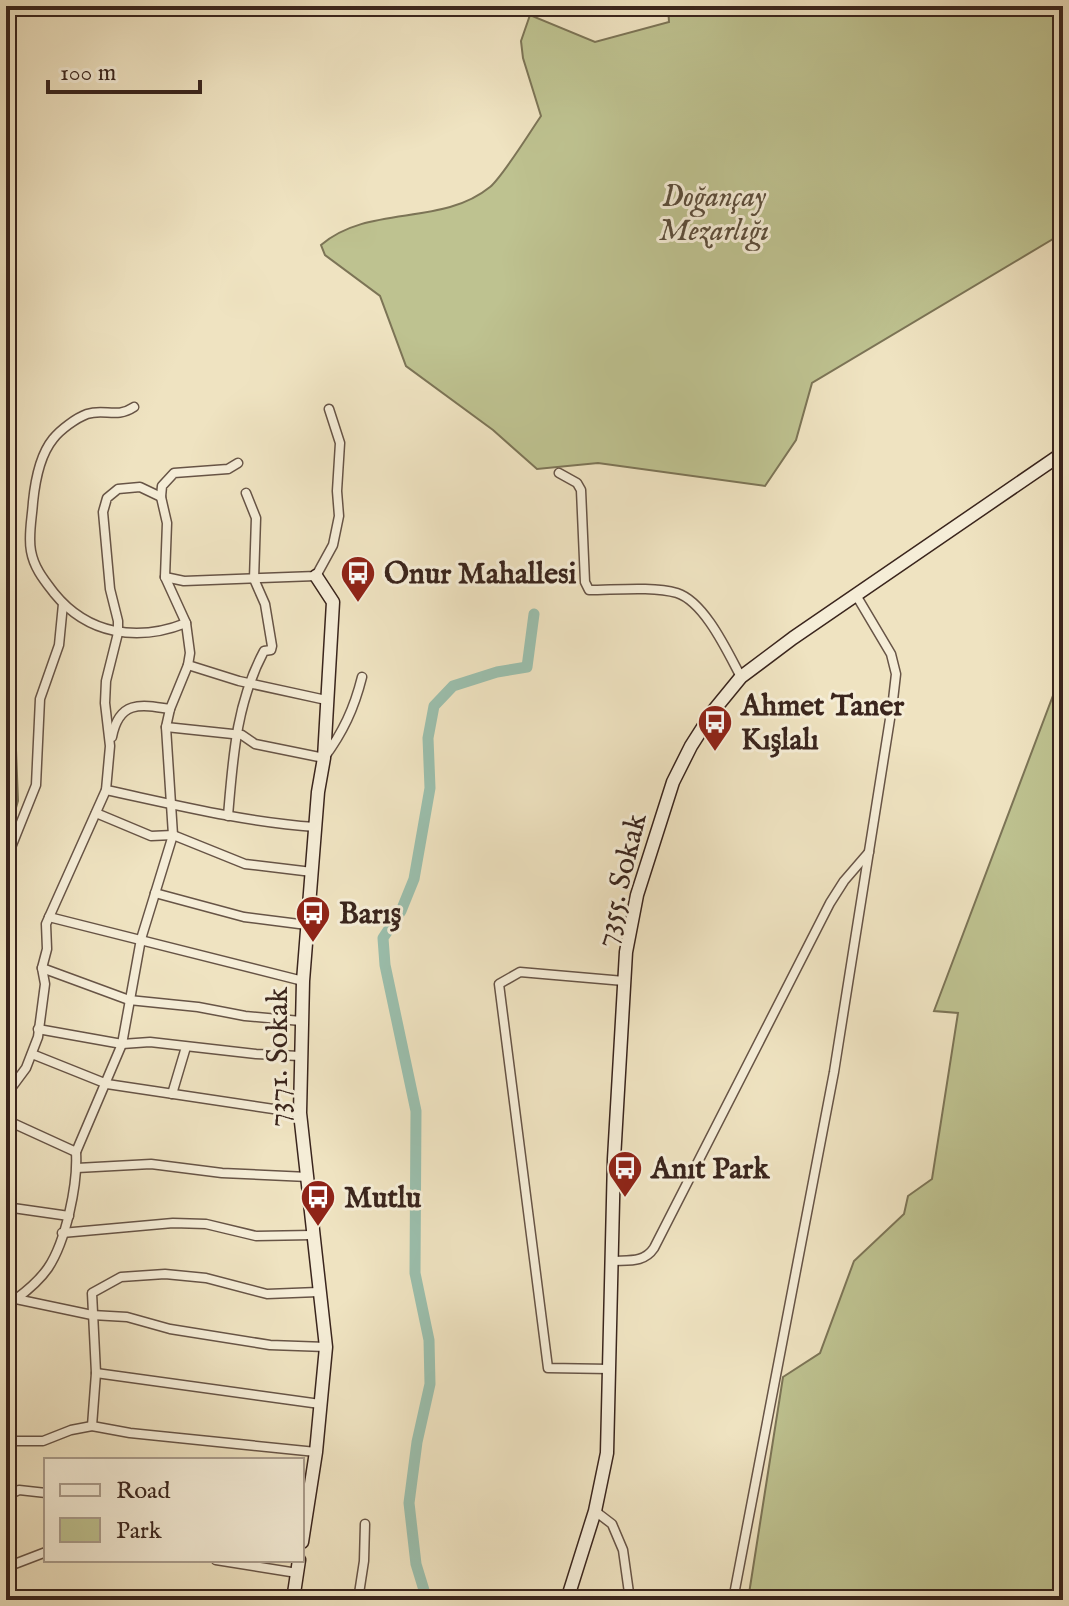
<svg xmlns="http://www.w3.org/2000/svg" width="1069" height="1606" viewBox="0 0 1069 1606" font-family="'IM FELL English',serif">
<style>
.green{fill:#bec290;stroke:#7c7456;stroke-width:2}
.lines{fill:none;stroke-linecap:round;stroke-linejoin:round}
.canal{stroke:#9bbfad;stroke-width:11}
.street-casing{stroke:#675446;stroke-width:11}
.secondary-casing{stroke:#3a251d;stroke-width:15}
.street{stroke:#f5edd7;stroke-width:8}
.secondary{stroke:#f5edd7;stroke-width:12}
.labels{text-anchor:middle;stroke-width:6;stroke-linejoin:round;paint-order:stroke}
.park-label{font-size:30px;font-style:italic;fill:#5b4c3a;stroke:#f5edd7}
.poi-label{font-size:30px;font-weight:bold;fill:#3a251d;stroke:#f5edd7;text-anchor:start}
.street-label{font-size:30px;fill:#3a251d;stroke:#f5edd7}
</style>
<rect width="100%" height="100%" fill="#efe3c1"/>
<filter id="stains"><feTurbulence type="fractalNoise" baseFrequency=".0025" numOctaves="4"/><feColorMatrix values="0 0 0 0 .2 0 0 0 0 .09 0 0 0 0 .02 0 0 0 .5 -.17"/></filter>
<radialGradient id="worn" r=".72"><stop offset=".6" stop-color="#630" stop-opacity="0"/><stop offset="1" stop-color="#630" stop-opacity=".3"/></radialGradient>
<g class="green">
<path d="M668 6H1063V233L812 383 796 440 765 486 598 463 537 469 493 430 406 366 380 296 325 255 321 245C369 204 441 227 490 187 503 176 530 132 541 116L523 58 521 41 530 15 595 42 669 22Z"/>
<polygon points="1063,669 1063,1600 748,1600 783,1377 820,1353 854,1261 904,1214 908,1196 932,1179 958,1013 934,1011"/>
<polygon points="6,748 16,750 18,801 6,842"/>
</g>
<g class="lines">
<polyline class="canal" points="427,1600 416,1564 409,1503 417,1442 430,1384 429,1340 415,1273 416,1111 385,965 383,938 401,911 414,879 430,788 428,738 434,706 453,686 497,672 527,667 534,614"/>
<g class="street-casing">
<g id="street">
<path d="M134 407C116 419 105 408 87 414 76 418 60 430 53 439 40 455 35 482 33 502 32 518 28 536 31 551 34 568 44 580 54 593 88 635 138 642 186 623"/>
<path d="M559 473 577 483 581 490 585 582 589 590C614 590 653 586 677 593 705 602 728 653 741 677"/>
<polyline points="165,577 184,581 316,576 333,545 339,516 337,491 340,443 329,409"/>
<polyline points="188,665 239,681 326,700"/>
<path d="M166 727 242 735 255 744 324 758C343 732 354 709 362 677"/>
<path d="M112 737C119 701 139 704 170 709"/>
<path d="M106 790C176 805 244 822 315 827"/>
<polyline points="96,813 151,836 173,835 245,864 312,872"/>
<path d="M228 816C233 757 236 704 264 651L271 650 272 646 265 604 254 579 256 518 246 493"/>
<polyline points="6,860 36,785 40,699 59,645 63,604"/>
<polyline points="155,893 244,917 307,925"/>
<polyline points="49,917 303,981"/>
<polyline points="42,968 129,1000 198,1007 245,1016 301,1021"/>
<polyline points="38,1029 122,1044 150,1042 256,1054 300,1056"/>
<polyline points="32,1054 107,1084 300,1113"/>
<polyline points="172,1094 186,1047"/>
<polyline points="6,1095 26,1068 38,1037 45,984 42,968 47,949 46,924 106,790 110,746 105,703 106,681 118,633 118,621 110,589 103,512 107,498 118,489 140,487 161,497"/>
<polyline points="6,1120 76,1152"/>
<polyline points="77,1168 151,1164 222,1173 308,1177"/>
<polyline points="6,1207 69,1216"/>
<polyline points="62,1233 173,1223 206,1224 256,1236 312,1235"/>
<path d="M612 1261C629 1260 644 1263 654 1248L830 903 844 881 869 852"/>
<path d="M16 1299C28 1290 39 1281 48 1268 66 1241 78 1184 76 1152L122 1044 141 939 173 835 166 727 170 709 188 665 190 653 186 623 165 577 167 523 161 497 162 486 174 473 228 469 238 463"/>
<polyline points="6,1300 16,1299 92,1315 127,1317 170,1329 270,1345 326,1347"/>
<polyline points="610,1369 548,1368 499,984 520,972 624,981"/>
<polyline points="96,1373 320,1404"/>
<polyline points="92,1426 96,1373 92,1293 121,1277 165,1274 206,1278 267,1294 318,1292"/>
<polyline points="6,1441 43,1441 71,1430 92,1426 130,1433 316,1452"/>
<polyline points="6,1496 19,1490 46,1493"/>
<polyline points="595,1511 612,1524 623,1550 630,1600"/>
<path d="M6 1552C13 1568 12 1578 6 1595"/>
<polyline points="216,1560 297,1573"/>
<polyline points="12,1565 46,1552"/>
<polyline points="82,1597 136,1600"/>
<polyline points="358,1600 364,1561 365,1524"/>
<polyline points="733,1600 834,1072 893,700 896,674 891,654 856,595"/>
</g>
</g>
<g class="secondary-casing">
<g id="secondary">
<polyline points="302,1542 316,1452 326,1347 300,1113 303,981 318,792 324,758 333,602 316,576"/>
<polyline points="293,1600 299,1560"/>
<polyline points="567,1600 595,1511 607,1453 614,1159 626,952 637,895 673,782 691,746 714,710 741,677 793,638 1063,453"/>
</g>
</g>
<use href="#street" class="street"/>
<use href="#secondary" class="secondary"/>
</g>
<defs>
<g id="bus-pin" transform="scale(1.8)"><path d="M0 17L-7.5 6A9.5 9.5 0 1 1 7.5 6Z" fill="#8f2418" stroke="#f5edd7"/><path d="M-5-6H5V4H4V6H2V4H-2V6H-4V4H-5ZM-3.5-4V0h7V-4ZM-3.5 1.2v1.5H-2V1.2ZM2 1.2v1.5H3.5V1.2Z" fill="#fff"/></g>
</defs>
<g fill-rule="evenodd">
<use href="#bus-pin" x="358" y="573"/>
<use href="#bus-pin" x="715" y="722"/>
<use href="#bus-pin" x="313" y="913"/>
<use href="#bus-pin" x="625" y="1168"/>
<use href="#bus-pin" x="318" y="1197"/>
</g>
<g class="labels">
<g class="park-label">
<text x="714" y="206">Doğançay<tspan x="714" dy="34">Mezarlığı</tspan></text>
</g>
<g class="poi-label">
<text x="384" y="583">Onur Mahallesi</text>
<text x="741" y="715">Ahmet Taner<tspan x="741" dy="34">Kışlalı</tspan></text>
<text x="339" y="923">Barış</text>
<text x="651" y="1178">Anıt Park</text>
<text x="344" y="1207">Mutlu</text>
</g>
<g class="street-label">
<text transform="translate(620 880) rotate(-76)" y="10">7355. Sokak</text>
<text transform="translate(277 1057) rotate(-90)" y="10">7371. Sokak</text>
</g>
</g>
<rect width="1069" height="1606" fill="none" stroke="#efe3c1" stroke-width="32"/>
<rect x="8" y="8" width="1053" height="1590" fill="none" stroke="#3a251d" stroke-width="4"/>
<rect x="16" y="16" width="1037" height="1574" fill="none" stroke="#3a251d" stroke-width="2"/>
<rect x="44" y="1458" width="260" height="104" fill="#f5edd7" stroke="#aa9d8d" stroke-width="2"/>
<rect x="60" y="1484" width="40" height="12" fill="#f5edd7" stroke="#aa9d8d" stroke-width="2"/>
<text x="116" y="1498" font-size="24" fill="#3a251d">Road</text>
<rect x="60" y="1518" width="40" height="24" fill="#bec290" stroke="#aa9d8d" stroke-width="2"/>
<text x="116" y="1538" font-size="24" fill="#3a251d">Park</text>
<path d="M48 80v12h152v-12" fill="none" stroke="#3a251d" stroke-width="4"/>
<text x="60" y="80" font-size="24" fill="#3a251d" stroke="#f5edd7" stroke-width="6" paint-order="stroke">100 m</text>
<rect width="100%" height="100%" filter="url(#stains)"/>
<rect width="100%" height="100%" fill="url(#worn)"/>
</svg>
